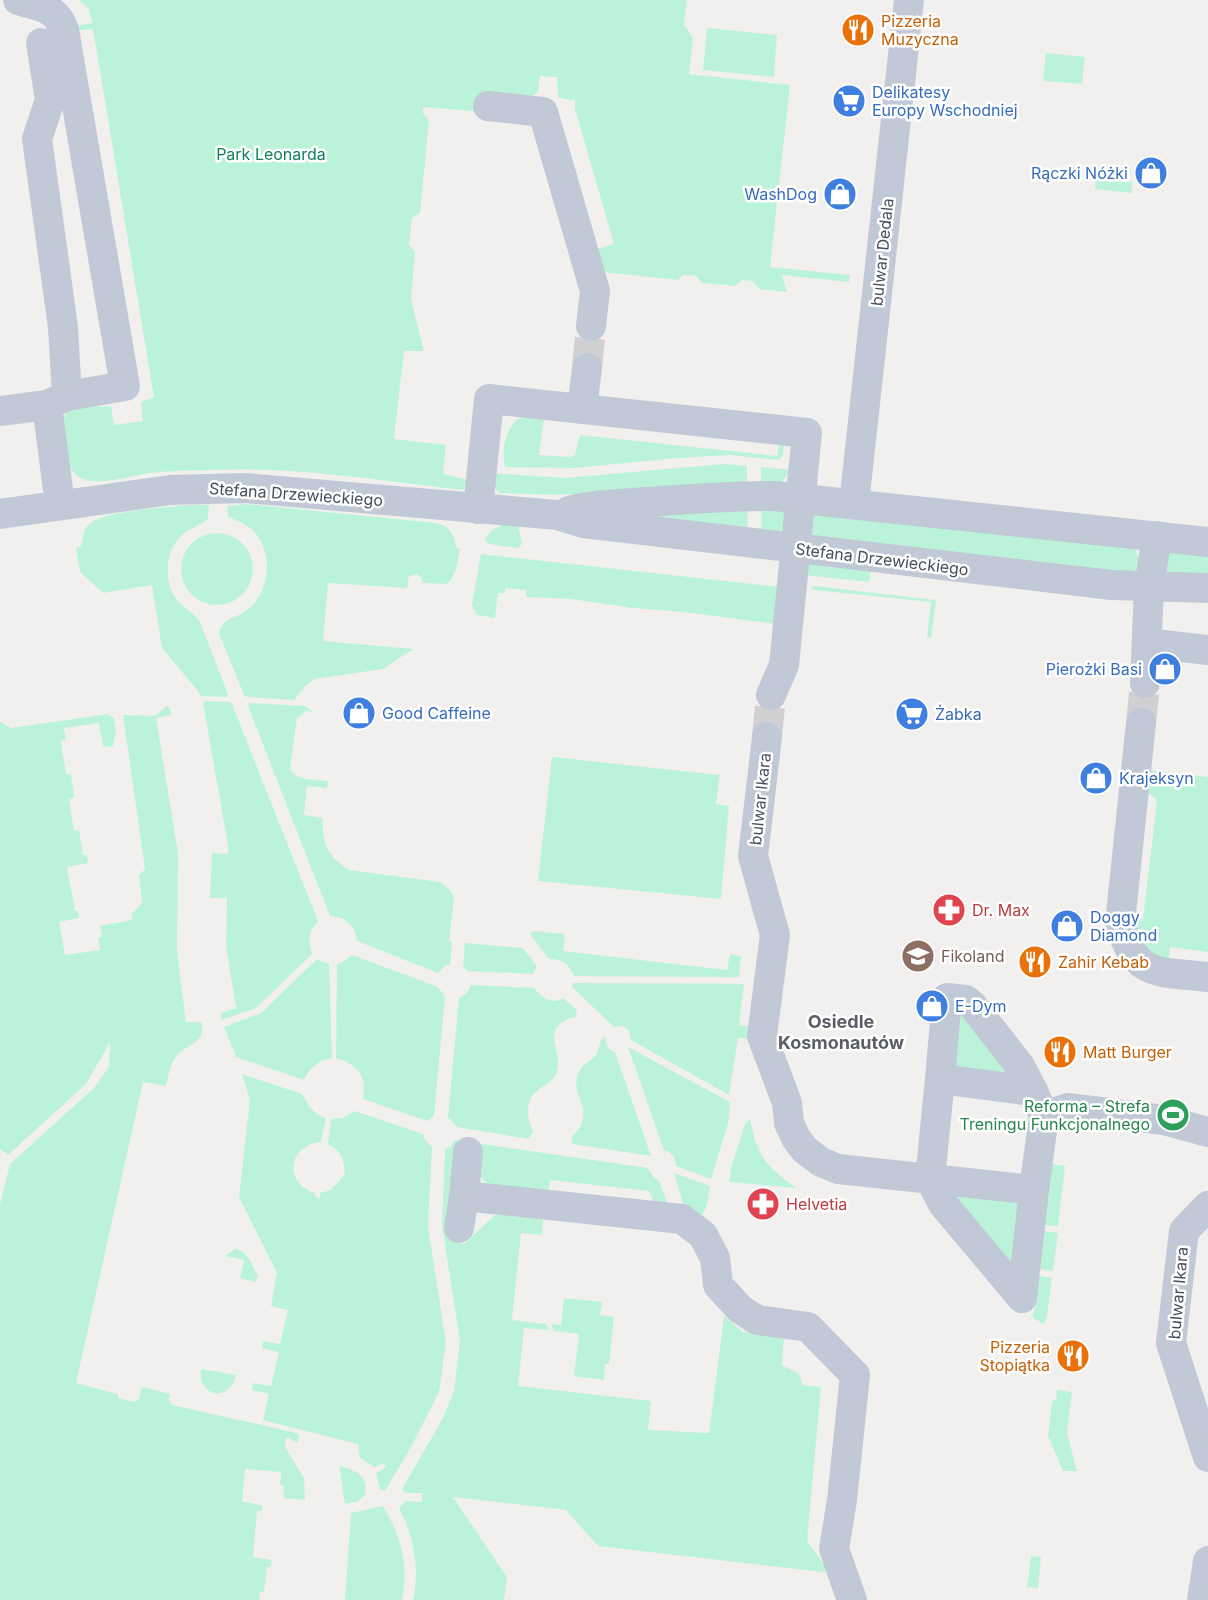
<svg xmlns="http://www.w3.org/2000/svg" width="1208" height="1600" viewBox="0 0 1208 1600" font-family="Inter,sans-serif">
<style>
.green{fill:#bbf3da}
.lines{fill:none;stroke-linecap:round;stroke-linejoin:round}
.minor-tunnel{stroke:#d0d0d2;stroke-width:30;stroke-dasharray:30 15;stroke-linecap:butt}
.minor{stroke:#c2c9d6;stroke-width:30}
.labels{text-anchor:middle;stroke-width:5;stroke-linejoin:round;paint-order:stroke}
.food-label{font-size:16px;fill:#c56008;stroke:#fff;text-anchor:start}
.shop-label{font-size:16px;fill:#366cbe;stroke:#fff;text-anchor:start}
.park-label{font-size:16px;fill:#0f825c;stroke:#fff}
.street-label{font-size:16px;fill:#464f5f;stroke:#fff}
.health-label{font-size:16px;fill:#be3a42;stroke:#fff;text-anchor:start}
.education-label{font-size:16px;fill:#785e54;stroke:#fff;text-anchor:start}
.leisure-label{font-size:16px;fill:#27864d;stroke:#fff;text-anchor:end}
.neighbourhood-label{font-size:18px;font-weight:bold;fill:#5b5e65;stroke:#fff}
</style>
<rect width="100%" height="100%" fill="#f2f0ef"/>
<g class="green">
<path d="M79 0H687L684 24 693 38 689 74 790 85 770 267 850 275 849 282 782 275 787 292 759 289 753 281 742 280 735 286 702 283 696 276 683 275 678 280 603 272 597 249 614 244 575 109V100L563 99 558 96 557 77 540 76 538 92 526 101 483 112 423 107V113L429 121 420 213 412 218 409 245 415 252 411 299 424 351H404L394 439 446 445 443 474 469 480 463 490C400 483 336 473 273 470 235 469 197 470 159 472 138 473 102 487 83 479 61 470 64 437 63 418 70 406 84 405 97 401L99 407 111 406 114 425 143 421 141 402 154 397 93 29 75 31 74 26 92 23 89 9Z"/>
<polygon points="707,28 777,35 774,77 703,70"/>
<polygon points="1046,53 1085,57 1082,84 1043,81"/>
<polygon points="1096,178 1132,182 1132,193 1095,189"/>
<path d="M528 417 544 419 539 455 569 457 575 455 580 435 777 456 780 439 784 441 783 455 779 460 730 455 678 458 573 468 505 467C501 450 505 432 517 419Z"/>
<polygon points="724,464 747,466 747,485 556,495 500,493 493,486 492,473 564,478"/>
<polygon points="761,467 791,470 781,483 761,487"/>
<path d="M246 504 437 523C450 526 454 535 456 547L460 549 456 569 450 582 445 584 423 583 421 577 417 574 409 576 407 588 328 583 323 641 413 649 383 669 315 679 307 684 294 700 247 697 244 695 219 633C223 617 235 619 246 611 269 594 274 556 256 534 249 525 238 521 228 517L227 506Z"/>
<polygon points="747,504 748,534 626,513"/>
<path d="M761 504 782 509 786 514C783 535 783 533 762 536Z"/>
<path d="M189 505H209L208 519C200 525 187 530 180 537 165 552 164 582 176 599 183 608 194 612 200 622L228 694 227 697 200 696 198 691 162 648 152 585 103 593 80 572 76 547H81C83 537 83 528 92 522 106 511 170 507 189 505Z"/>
<path d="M816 511 1135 548C1139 558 1140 566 1132 574L814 538 811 533V516Z"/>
<polygon points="502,525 518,525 522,544 518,548 489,544 484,540 492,530"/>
<circle cx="217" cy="569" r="36"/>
<polygon points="1174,549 1208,552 1208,582 1166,575 1166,554"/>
<polygon points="481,554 780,587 775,624 684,612 633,608 571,599 526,597 526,590 506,588 505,593 498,593 495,618 477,615 472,605"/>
<polygon points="810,561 871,570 869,582 804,575"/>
<polygon points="814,586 936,600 931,638 927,638 931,602 814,590 810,588"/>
<path d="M206 701 230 702 232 704 318 921C308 932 308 940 312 954L256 1008 221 1020V1013L236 1008 226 946 227 898H210L212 853 228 854V846L203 702Z"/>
<path d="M249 703 305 706 313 712 306 711 297 718 290 769C296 781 315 779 328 781L327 788 307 786 304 815 323 818C322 843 327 857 350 870L440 882 449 889 454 898 449 941H452L450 965 445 966 438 973 357 941C355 925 346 917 330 916L248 706Z"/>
<path d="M167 706 170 708 171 715 156 718 178 853 177 952 186 1022H201C208 1044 185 1043 175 1058 170 1066 168 1076 166 1086L143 1082 76 1383 118 1394V1398L134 1402 139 1399 142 1387 170 1394 169 1399 172 1405 297 1433 299 1435 298 1443 286 1437 285 1447 304 1478 305 1500 283 1498 284 1487 280 1485 281 1472 245 1469 242 1502 262 1505V1511H257L253 1557 272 1560 271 1567H267L264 1592H260L259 1600H0V1204L10 1164 94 1088 109 1067 110 1042 86 1084 8 1155 0 1149V722L11 728 108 714 114 718 116 731 113 746 103 747 99 723 64 728 66 740 61 741 66 774H71L74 798 69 799 74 831 79 830 83 855H87L88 863 67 867 75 911H78L79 918 59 922 65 955 100 950 98 938 102 937 100 926 132 920V914L142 903 139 875 145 869 123 715 155 716Z"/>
<polygon points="552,757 720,775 716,804 729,806 721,899 538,881"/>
<polygon points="1141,769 1208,777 1208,952 1170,947 1168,964 1149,953 1132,920 1143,919 1157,800 1140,787"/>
<path d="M533 931 565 934 563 951 727 970 730 954 741 956 739 977 574 976C569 964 562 959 549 959L530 934Z"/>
<polygon points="465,943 523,948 537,966 533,974 468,971 463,967"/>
<path d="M352 955 438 987 445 997 434 1116 427 1121 363 1099C367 1075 358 1065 336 1058L337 964 343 962Z"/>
<path d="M317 959 329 964 332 1058C318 1060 310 1068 304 1080L236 1057 224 1027 261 1013Z"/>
<polygon points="573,983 744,984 739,1025 757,1027 755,1039 738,1038 729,1095 631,1040 629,1031 623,1026 614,1027 572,987"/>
<path d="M471 985 534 988C542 997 552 1006 563 998L577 1010 575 1017C536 1028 566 1051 556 1074 552 1082 546 1084 539 1089 525 1099 526 1117 533 1131L529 1139 457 1127 448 1117 459 998 467 993Z"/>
<polygon points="959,1009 1011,1074 958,1067 955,1065"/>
<path d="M604 1036 608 1048 615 1052 651 1156 572 1144V1137C601 1107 565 1095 580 1070 583 1064 589 1062 594 1057 600 1051 598 1042 604 1036Z"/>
<path d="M628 1047 730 1102 728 1124 711 1179 676 1166C675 1157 673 1153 664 1150Z"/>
<path d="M242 1074 302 1094C308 1105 313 1114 326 1118L321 1142C288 1145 283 1183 315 1193V1197L320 1198V1193L331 1190 345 1174C344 1159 341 1151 328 1144L331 1119 343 1118 355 1111 423 1134 426 1141 432 1147 428 1226 446 1343 439 1392 410 1449 385 1491 380 1489 376 1473 386 1467 383 1463 374 1467 360 1458 358 1444 263 1420 269 1394 252 1390 253 1383 271 1386 279 1352 262 1348 263 1341 280 1344 288 1310 271 1306 277 1273 239 1197 250 1100Z"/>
<path d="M750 1119C757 1155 766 1168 797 1188L729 1182 731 1168 745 1124Z"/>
<path d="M455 1140 648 1168 654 1178 659 1180 670 1211 656 1208 649 1191 550 1180 548 1196 489 1187 458 1148 450 1240 464 1244 496 1214 543 1219 542 1235 521 1233 512 1320 546 1324 549 1330 524 1328 518 1386 651 1401 648 1430 709 1433 724 1316 743 1332 784 1339 782 1365 799 1374 803 1385 821 1387 807 1541 830 1573 598 1546 566 1510 453 1497 507 1577 504 1600H413C419 1574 415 1550 407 1525 405 1519 401 1514 399 1508L406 1501 422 1502V1493H405L402 1489 442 1420 454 1391 460 1341 442 1225 445 1149 451 1146Z"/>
<polygon points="1051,1164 1065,1166 1058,1226 1044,1225"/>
<path d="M674 1173 710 1186C708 1199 709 1212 696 1219L686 1213Z"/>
<polygon points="951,1195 1026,1202 1012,1266"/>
<polygon points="1044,1231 1058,1233 1053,1271 1040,1269"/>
<path d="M235 1249C248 1250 252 1266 258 1276L256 1282 240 1278 244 1260 225 1256Z"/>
<polygon points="1039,1276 1052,1278 1047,1317 1044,1324 1032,1317 1035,1308"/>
<polygon points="564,1298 602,1302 600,1315 614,1317 609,1364 605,1364 604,1380 574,1376 579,1334 554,1331 551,1324 561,1325"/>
<path d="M201 1369 236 1375C230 1403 197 1397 201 1369Z"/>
<polygon points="1057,1390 1072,1392 1067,1433 1077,1471 1063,1471 1048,1436 1052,1401 1056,1400"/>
<path d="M339 1465C356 1472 369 1474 365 1495L357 1502 345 1504Z"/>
<path d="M383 1506C401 1536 409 1565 402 1600H345L351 1513Z"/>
<polygon points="1031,1556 1041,1557 1038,1588 1027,1587"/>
</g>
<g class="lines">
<g class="minor-tunnel">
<polyline points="587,368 591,326"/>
<polyline points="1141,723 1145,683"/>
<polyline points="767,737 771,695"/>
</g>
<g class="minor">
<polyline points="41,43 50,100 37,139 63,327 67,396"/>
<polyline points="488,106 543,112 595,291 591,326"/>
<polyline points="47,405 60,505"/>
<polyline points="582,409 587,368"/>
<path d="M0 411 47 405 67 396 125 386 64 30C56 6 39 7 18 0"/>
<polyline points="854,504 909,0"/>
<polyline points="478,509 489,399 807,433 784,665 771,695"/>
<path d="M569 511C595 504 622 504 648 502 690 499 732 496 774 496L1208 542"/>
<polyline points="0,514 170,490 246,488 557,515 583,523 1112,585 1208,588"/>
<polyline points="1147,643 1208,650"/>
<polyline points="1145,683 1149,586 1157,536"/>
<path d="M1141 723 1120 923C1135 979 1159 971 1208 977"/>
<polyline points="767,737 753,856 775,935 762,1036 787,1103 789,1123 796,1138 805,1150 821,1162 838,1169 1034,1190 1044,1116 1033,1091 940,1079 930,1179 943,1204 1022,1298"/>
<polyline points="940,1079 947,998 966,1000 973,1006 1020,1066 1033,1091"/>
<polyline points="1044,1116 1068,1108 1164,1120 1208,1132"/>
<polyline points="468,1152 464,1196 682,1219 703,1235 715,1258 718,1285 740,1309 757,1320 808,1327 855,1375 842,1500 834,1549 852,1600"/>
<polyline points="1208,1206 1184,1231 1171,1343 1208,1457"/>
<polyline points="459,1228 464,1196"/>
<polyline points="1022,1298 1034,1190"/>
<polyline points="1202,1600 1208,1561"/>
</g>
</g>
<defs>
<g id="restaurant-disc" transform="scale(1.725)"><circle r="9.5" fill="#e8710a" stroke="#fff"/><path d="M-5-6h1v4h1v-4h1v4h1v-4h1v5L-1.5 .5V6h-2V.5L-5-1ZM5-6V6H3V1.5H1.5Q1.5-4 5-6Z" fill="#fff"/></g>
<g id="supermarket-disc" transform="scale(1.725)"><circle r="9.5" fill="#3f7fe0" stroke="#fff"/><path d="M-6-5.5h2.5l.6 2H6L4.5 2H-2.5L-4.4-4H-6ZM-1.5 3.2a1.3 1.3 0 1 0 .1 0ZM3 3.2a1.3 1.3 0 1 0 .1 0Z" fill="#fff"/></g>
<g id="shop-disc" transform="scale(1.725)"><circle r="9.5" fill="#3f7fe0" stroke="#fff"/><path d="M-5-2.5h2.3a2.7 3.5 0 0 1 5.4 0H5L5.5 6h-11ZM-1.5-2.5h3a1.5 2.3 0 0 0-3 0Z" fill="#fff"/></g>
<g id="pharmacy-disc" transform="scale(1.725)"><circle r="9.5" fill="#e0444e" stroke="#fff"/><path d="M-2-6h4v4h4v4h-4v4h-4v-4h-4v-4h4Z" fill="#fff"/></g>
<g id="school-disc" transform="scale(1.725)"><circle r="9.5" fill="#8d6e63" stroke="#fff"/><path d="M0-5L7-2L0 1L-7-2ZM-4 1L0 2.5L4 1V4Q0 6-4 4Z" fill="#fff"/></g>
<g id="stadium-disc" transform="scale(1.725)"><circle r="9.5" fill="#2e9e5b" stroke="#fff"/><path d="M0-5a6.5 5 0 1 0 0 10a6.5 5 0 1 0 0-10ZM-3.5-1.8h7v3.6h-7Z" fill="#fff"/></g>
</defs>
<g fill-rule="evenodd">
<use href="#restaurant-disc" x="858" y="30"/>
<use href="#supermarket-disc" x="849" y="101"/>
<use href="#shop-disc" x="1151" y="173"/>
<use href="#shop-disc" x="840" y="194"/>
<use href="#shop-disc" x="1165" y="669"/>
<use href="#shop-disc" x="359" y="713"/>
<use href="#supermarket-disc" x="912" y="714"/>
<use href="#shop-disc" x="1096" y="778"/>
<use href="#pharmacy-disc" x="949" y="910"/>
<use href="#shop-disc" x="1067" y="926"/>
<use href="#school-disc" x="918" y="956"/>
<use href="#restaurant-disc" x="1035" y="962"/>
<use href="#shop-disc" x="932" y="1006"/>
<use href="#restaurant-disc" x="1060" y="1052"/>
<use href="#stadium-disc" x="1173" y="1115"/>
<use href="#pharmacy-disc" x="763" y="1204"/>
<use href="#restaurant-disc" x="1073" y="1356"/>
</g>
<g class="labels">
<g class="food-label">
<text x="881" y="27">Pizzeria<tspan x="881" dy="18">Muzyczna</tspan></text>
<text x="1058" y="968">Zahir Kebab</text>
<text x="1083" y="1058">Matt Burger</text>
<text x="1050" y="1353" text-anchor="end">Pizzeria<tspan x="1050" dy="18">Stopiątka</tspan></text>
</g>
<g class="shop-label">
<text x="872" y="98">Delikatesy<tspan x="872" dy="18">Europy Wschodniej</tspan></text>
<text x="1128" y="179" text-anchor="end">Rączki Nóżki</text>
<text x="817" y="200" text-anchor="end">WashDog</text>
<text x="1142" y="675" text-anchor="end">Pierożki Basi</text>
<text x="382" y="719">Good Caffeine</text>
<text x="935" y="720">Żabka</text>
<text x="1119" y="784">Krajeksyn</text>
<text x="1090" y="923">Doggy<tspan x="1090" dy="18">Diamond</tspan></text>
<text x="955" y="1012">E-Dym</text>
</g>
<g class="park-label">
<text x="271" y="160">Park Leonarda</text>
</g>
<g class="street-label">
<text transform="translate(882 252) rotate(-84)" y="6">bulwar Dedala</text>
<text transform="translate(296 494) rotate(4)" y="6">Stefana Drzewieckiego</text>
<text transform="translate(882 559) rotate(7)" y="6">Stefana Drzewieckiego</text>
<text transform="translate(760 799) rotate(-84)" y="6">bulwar Ikara</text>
<text transform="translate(1178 1293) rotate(-85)" y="6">bulwar Ikara</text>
</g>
<g class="health-label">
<text x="972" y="916">Dr. Max</text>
<text x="786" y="1210">Helvetia</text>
</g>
<g class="education-label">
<text x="941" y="962">Fikoland</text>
</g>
<g class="leisure-label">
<text x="1150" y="1112">Reforma – Strefa<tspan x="1150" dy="18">Treningu Funkcjonalnego</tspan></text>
</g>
<g class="neighbourhood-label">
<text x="841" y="1028">Osiedle<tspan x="841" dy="21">Kosmonautów</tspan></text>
</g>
</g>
</svg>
